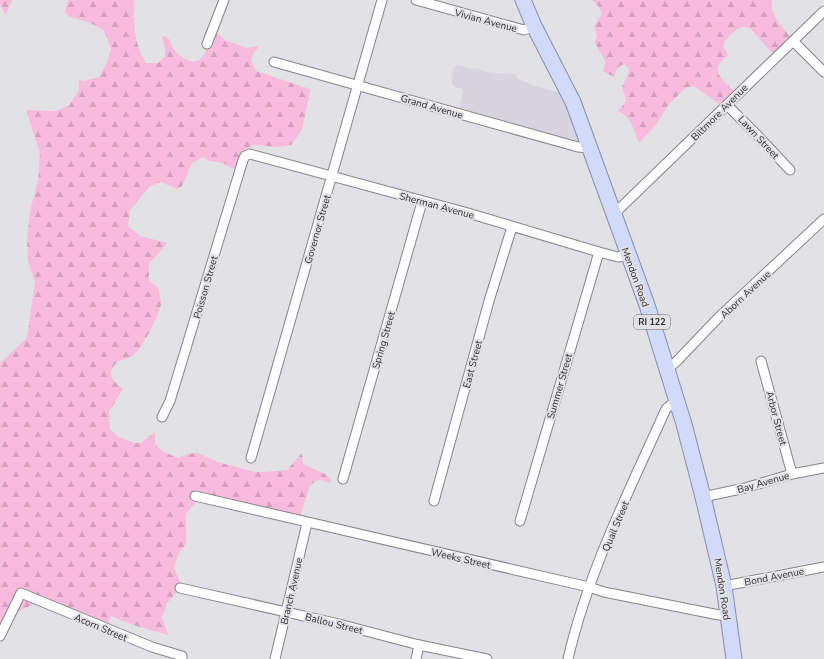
<svg xmlns="http://www.w3.org/2000/svg" width="824" height="659" viewBox="0 0 824 659" font-family="'Nunito Sans',sans-serif">
<style>
.built{fill:#d7d4e0}
.forest{fill:url(#forest-firs)}
.lines{fill:none;stroke-linecap:round;stroke-linejoin:round}
.minor-casing{stroke:#858588;stroke-width:11}
.primary-casing{stroke:#858eb0;stroke-width:17}
.minor{stroke:#fff;stroke-width:9}
.primary{stroke:#d2daf9;stroke-width:15}
.labels{text-anchor:middle;stroke-width:4;stroke-linejoin:round;paint-order:stroke}
.shield{fill:#e2e1e5;stroke:#646466;stroke-width:1}
.shield-label{font-size:9px;font-weight:bold;fill:#2e2e2f}
.street-label{font-size:10px;fill:#2e2e2f;stroke:#e2e1e5}
</style>
<defs>
<pattern id="forest-firs" width="22" height="20" patternUnits="userSpaceOnUse"><rect width="22" height="20" fill="#f8bbdd"/><path d="M5 1l3.5 6h-7zM16 11l3.5 6h-7z" fill="#d5a1be"/></pattern>
</defs>
<rect width="100%" height="100%" fill="#e2e1e5"/>
<polygon class="built" points="458,65 473,69 476,68 486,72 515,74 518,79 535,86 565,94 585,147 457,116 463,92 461,88 456,88 452,84 452,76 454,67"/>
<g class="forest">
<polygon points="0,0 12,0 6,15 0,4"/>
<path d="M68 0H134C133 23 134 44 146 63H158L165 56V48L162 37 164 36 169 39C172 53 195 73 205 53 207 50 206 44 207 41 207 37 209 33 211 29L227 41 246 48 257 46 258 48 253 54 251 61 256 71 310 89V91L302 130 291 145 278 147 254 145 246 149 241 157 236 170 223 163 209 161 204 157 192 163 182 186 177 189 161 182 150 186 130 210 128 226 140 236 167 243 149 264V280L159 289C159 294 161 300 161 304 159 315 142 350 132 356 125 360 117 359 112 369 108 378 117 384 123 389L109 412 110 429 118 437 135 443H141L155 432V444L162 451 178 458 187 454 197 453 218 462 255 472H264L287 470 302 453 303 464 325 474 332 481 329 483 320 479 310 485 299 520 201 496 186 514V544L179 553 174 568 182 586 167 603 162 617 168 635 133 625 111 616 107 626 38 602 8 617 0 635V363L27 338 35 281 28 261 27 241 30 211 38 181 40 153 26 110 54 111 69 106 79 90V80L84 81 99 77 107 62 111 49 104 30 88 22 70 17 65 13Z"/>
<path d="M592 0H772C769 15 784 28 792 39L774 55 750 28 743 27 737 29 725 40 723 46 728 55C725 58 721 61 719 64 712 75 731 87 737 94L724 107 694 86 686 88 669 104 655 126 639 143C634 131 631 114 617 111 629 101 626 101 622 87L629 72 628 68 624 64C617 66 616 71 614 77L603 71 606 62 595 43 597 35 594 26 602 14 599 7Z"/>
</g>
<g class="lines">
<g class="minor-casing">
<g id="minor">
<polyline points="416,0 524,30 534,26"/>
<polyline points="793,41 824,72"/>
<polyline points="207,44 224,0"/>
<polyline points="274,62 578,147 589,148"/>
<polyline points="727,105 759,137 790,170"/>
<polyline points="614,214 824,11"/>
<polyline points="761,361 792,474"/>
<polyline points="667,369 676,362 719,317 824,219"/>
<polyline points="162,417 170,401 243,160 245,156 250,154 468,213 599,252 618,257 629,255"/>
<polyline points="251,458 382,0"/>
<polyline points="343,479 422,202"/>
<polyline points="195,496 589,587 604,592 719,615 727,615"/>
<polyline points="703,497 745,488 792,474 824,468"/>
<polyline points="434,501 489,301 512,227"/>
<polyline points="520,521 599,252"/>
<polyline points="724,586 824,567"/>
<polyline points="180,588 339,624 419,645 487,659"/>
<polyline points="0,636 21,593 152,647 182,656 182,659"/>
<polyline points="275,659 307,523"/>
<polyline points="416,659 419,645"/>
<path d="M568 659C588 572 629 491 666 409L676 400"/>
</g>
</g>
<g class="primary-casing">
<polyline id="primary" points="523,0 534,26 573,102 647,305 684,424 703,497 724,586 734,659"/>
</g>
<use href="#minor" class="minor"/>
<use href="#primary" class="primary"/>
</g>
<g class="labels">
<rect class="shield" x="634" y="315" width="36" height="14" rx="3"/>
<g class="shield-label">
<text x="652" y="325">RI 122</text>
</g>
<g class="street-label">
<text transform="translate(486 20) rotate(15)" y="4">Vivian Avenue</text>
<text transform="translate(432 106) rotate(16)" y="4">Grand Avenue</text>
<text transform="translate(719 112) rotate(-45)" y="4">Biltmore Avenue</text>
<text transform="translate(759 137) rotate(47)" y="4">Lawn Street</text>
<text transform="translate(437 205) rotate(15)" y="4">Sherman Avenue</text>
<text transform="translate(317 229) rotate(-74)" y="4">Governor Street</text>
<text transform="translate(636 277) rotate(70)" y="4">Mendon Road</text>
<text transform="translate(205 287) rotate(-74)" y="4">Poisson Street</text>
<text transform="translate(745 294) rotate(-43)" y="4">Aborn Avenue</text>
<text transform="translate(383 340) rotate(-74)" y="4">Spring Street</text>
<text transform="translate(472 364) rotate(-75)" y="4">East Street</text>
<text transform="translate(559 386) rotate(-74)" y="4">Summer Street</text>
<text transform="translate(777 418) rotate(75)" y="4">Arbor Street</text>
<text transform="translate(763 482) rotate(-16)" y="4">Bay Avenue</text>
<text transform="translate(615 526) rotate(-67)" y="4">Quail Street</text>
<text transform="translate(461 558) rotate(13)" y="4">Weeks Street</text>
<text transform="translate(774 576) rotate(-11)" y="4">Bond Avenue</text>
<text transform="translate(723 589) rotate(81)" y="4">Mendon Road</text>
<text transform="translate(291 591) rotate(-77)" y="4">Branch Avenue</text>
<text transform="translate(334 623) rotate(14)" y="4">Ballou Street</text>
<text transform="translate(101 627) rotate(23)" y="4">Acorn Street</text>
</g>
</g>
</svg>
